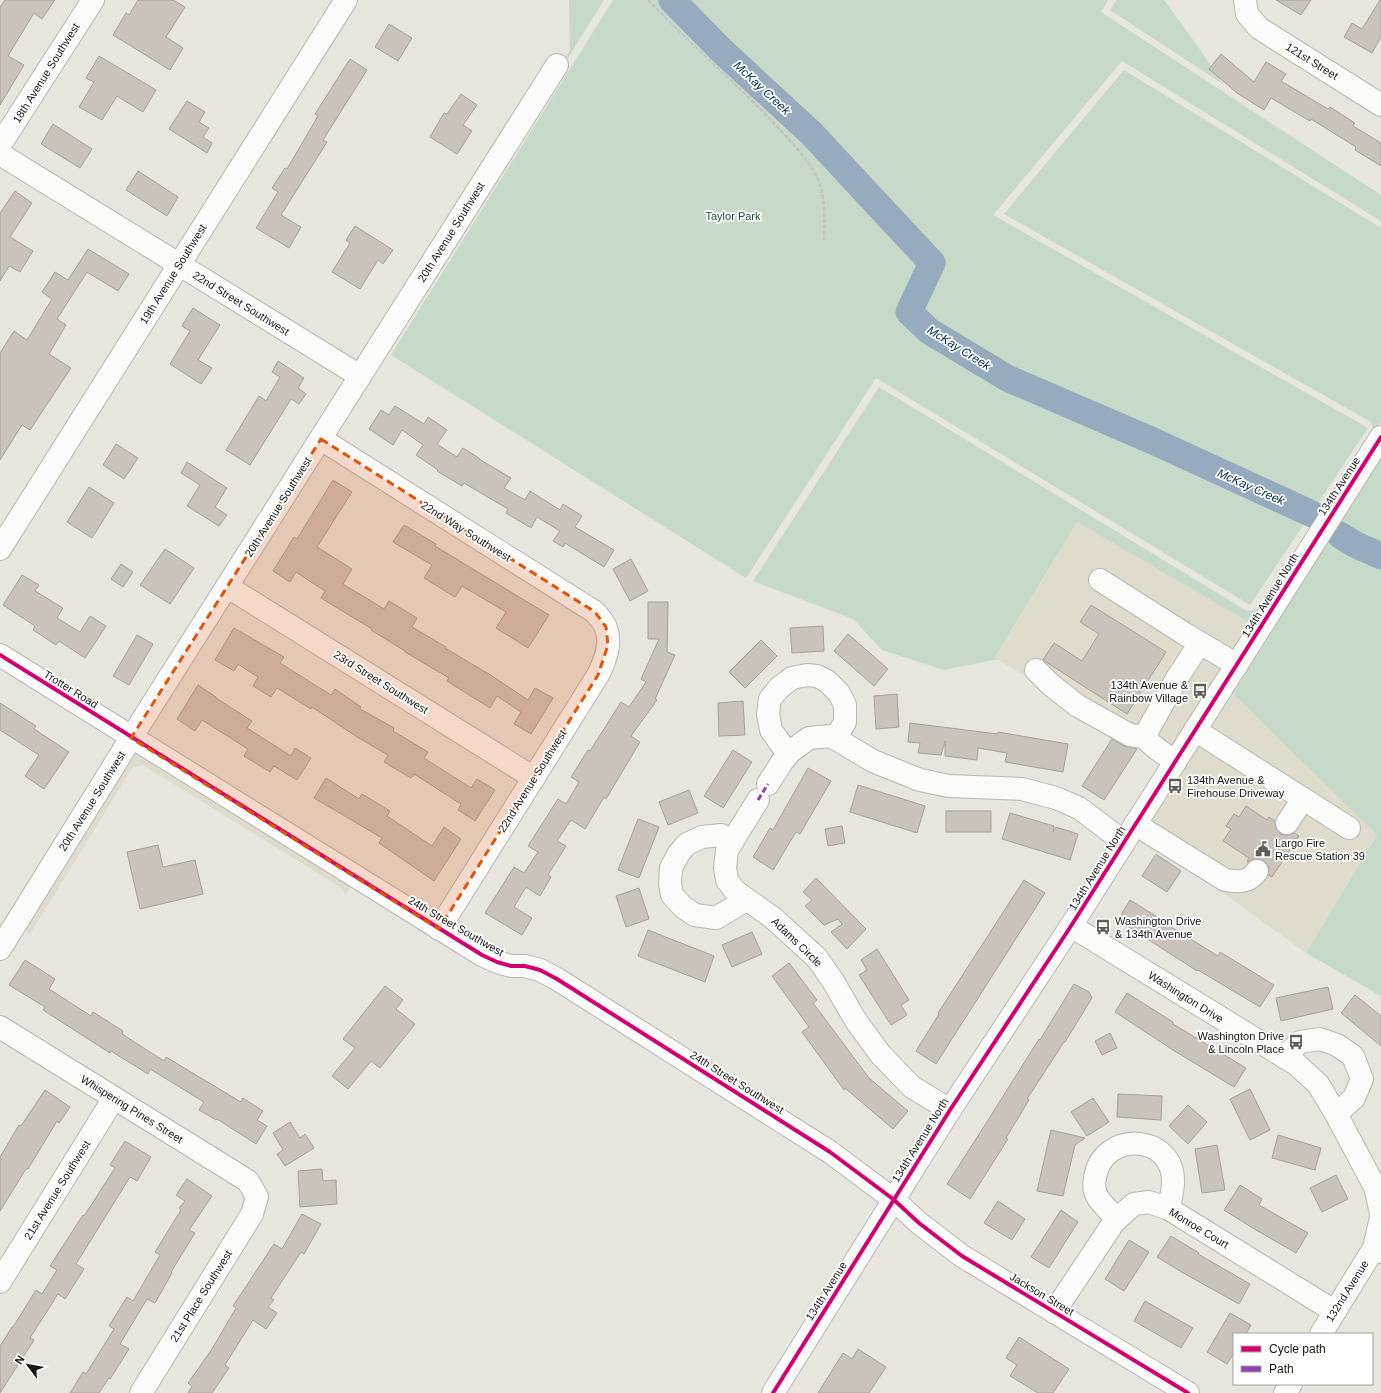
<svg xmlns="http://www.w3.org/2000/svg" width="1381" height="1393" viewBox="0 0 1381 1393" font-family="Helvetica,sans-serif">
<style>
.built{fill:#dfdccd}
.green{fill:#c7d9c9}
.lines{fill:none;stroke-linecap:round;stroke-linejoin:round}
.river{stroke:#98abbe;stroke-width:27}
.building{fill:#cac3bb;stroke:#a5a29e}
.minor-casing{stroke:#bab8b3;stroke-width:24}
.path{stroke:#c5c5c3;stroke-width:2.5;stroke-dasharray:4 2;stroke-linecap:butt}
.minor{stroke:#fbfbfa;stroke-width:22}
.quiet{stroke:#8e44ad;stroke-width:3;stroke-dasharray:6 3;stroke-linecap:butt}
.cycleway-casing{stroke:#fff;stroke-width:6}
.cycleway{stroke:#d6006c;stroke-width:4}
.marked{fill:#de560c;fill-opacity:0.2;stroke:#de560c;stroke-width:3;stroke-dasharray:8 5;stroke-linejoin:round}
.labels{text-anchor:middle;stroke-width:3.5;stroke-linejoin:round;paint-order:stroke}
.street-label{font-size:11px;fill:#171611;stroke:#fff}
.park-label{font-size:11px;fill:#14502e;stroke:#fff}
.poi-label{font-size:11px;fill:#171611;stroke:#fff;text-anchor:start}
.water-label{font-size:12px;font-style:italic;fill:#002b52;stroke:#fff}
</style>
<rect width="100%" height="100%" fill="#e6e5de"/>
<g class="built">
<polygon points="1077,522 1252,624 1166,760 995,658"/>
<polygon points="1267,633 1270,634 1233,694 1377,835 1306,953 1140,833"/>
<polygon points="136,750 352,884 345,896 343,889 143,765 133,767 30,934 24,930"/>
</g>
<g class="green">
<polygon points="569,0 604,0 566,61 564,60 570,50"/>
<polygon points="613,0 1108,0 1101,12 1381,195 1381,221 1122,61 993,215 1368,428 1250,605 876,378 746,578 391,355"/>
<polygon points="1117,0 1164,0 1201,51 1223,84 1110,10"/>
<polygon points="1124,70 1381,228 1381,421 1252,624 1077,522 995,657 998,659 944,670 882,650 853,619 753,581 879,387 1247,611 1257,609 1374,432 1371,422 1004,214"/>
<polygon points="1381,455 1381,996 1306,953 1377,835 1233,694"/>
</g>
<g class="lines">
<g class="river">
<polyline points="672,0 721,50 811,133 932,263 909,312 929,331 1007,378 1153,441 1312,514"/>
<polyline points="1340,535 1354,544 1381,556"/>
</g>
</g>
<g class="building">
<polygon points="5,0 55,0 42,19 34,13 8,56 24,65 0,105 0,7"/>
<polygon points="138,0 173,0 185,7 166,37 183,48 170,70 113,35 126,13 129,15"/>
<polygon points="1276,0 1311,0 1301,15"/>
<polygon points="1380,0 1381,0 1381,37 1372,53 1344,37 1352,23 1362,29"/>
<polygon points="389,24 412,38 398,61 375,47"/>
<polygon points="1221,54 1254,82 1266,62 1286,74 1281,81 1328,109 1330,107 1355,123 1353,126 1381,143 1381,166 1355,150 1356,147 1311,119 1310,121 1271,98 1264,110 1237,93 1209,69"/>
<polygon points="99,56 156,90 143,112 117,96 102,120 79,107 94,82 86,78"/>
<polygon points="350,59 367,70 323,140 327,142 281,215 301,227 289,248 256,228 278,192 272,188 285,168 287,169 318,116 315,114"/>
<polygon points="461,94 477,105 463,125 472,131 457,154 430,137 444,113 447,114"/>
<polygon points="187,101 205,112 199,122 209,128 203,137 212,143 207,153 169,129"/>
<polygon points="53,124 92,149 80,168 41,144"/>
<polygon points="138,171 178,197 167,216 126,190"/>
<polygon points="15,191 32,203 10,237 33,251 20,272 9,266 0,281 0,213"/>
<polygon points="355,226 393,250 383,264 378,260 360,289 332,272 350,243 346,240"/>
<polygon points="88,249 129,274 118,291 87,272 57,319 66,325 49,354 71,368 30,430 22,425 0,460 0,353 14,331 27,340 52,299 42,292 55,272 68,280"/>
<polygon points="193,308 220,325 198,360 212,368 201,384 170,364 190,331 182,326"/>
<polygon points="278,361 304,378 298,388 306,394 299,404 291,399 250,465 226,450 259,396 266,401 280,377 272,372"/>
<polygon points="395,406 424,424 428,417 447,430 437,444 457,457 463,448 479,458 479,459 511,478 504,488 525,500 530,491 560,510 563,504 582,516 575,527 614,550 604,567 565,543 563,547 553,541 560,531 537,517 531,528 506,513 508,509 464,483 462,486 437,471 438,470 416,455 423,445 402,430 393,445 369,429 381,410 389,415"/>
<polygon points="116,444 138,458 124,479 103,465"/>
<polygon points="187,462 227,488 215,507 227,515 219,526 187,506 200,485 181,473"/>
<polygon points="333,480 352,492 317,547 352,569 343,584 384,609 389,601 417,618 412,627 446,647 445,648 492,676 528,700 535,688 553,698 531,734 514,724 521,712 497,696 490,708 447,681 449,678 405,652 405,651 371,630 372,629 321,598 325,591 296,572 290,582 273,571 294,537 297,539"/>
<polygon points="89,487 114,503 92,538 67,522"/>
<polygon points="404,525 436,544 435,546 549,615 528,648 496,628 506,612 462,586 455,597 424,578 432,565 393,542"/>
<polygon points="165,549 194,568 170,604 140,585"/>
<polygon points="631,559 648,591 630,601 613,569"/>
<polygon points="121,564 133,572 123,587 111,579"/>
<polygon points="22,575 39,585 35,591 63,608 57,618 80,632 90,616 106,626 85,658 59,641 56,645 33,630 35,626 3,605"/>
<polygon points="648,602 668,602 667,652 675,655 655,699 657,700 631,736 640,742 606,799 604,797 585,829 571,820 557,841 566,846 548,875 551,877 540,896 526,887 514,907 532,918 522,935 485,913 514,867 524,873 538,852 528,846 558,799 566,804 579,782 571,777 588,750 590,751 621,702 629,707 646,682 641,679 659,639 648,639"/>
<polygon points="1091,605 1166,652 1127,714 1043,660 1054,643 1082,661 1099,634 1080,622"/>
<polygon points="823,626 824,651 792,653 790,628"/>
<polygon points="234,628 284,657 280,663 331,695 335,689 361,707 360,709 394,728 393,731 428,752 424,758 471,788 477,779 495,790 475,821 458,810 461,804 414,774 411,778 384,762 388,755 357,737 312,707 311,709 277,688 271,697 253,686 258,677 238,664 234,671 215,660"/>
<polygon points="848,634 888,669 874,686 834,651"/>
<polygon points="137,635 153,644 129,685 113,676"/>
<polygon points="761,640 777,656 745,688 729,672"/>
<polygon points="198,685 216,697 216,698 252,721 247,728 291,756 295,748 311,758 297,780 274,766 270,772 244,756 248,749 202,720 195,731 177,719"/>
<polygon points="897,694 899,727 876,729 874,696"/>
<polygon points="743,701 745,735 719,736 718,703"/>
<polygon points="0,703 36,726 34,729 69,752 44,789 25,776 39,755 0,730"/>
<polygon points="910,723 998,734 998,732 1068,744 1063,772 1005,762 1007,753 978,748 977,760 945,756 945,741 941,755 918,753 920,743 908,742"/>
<polygon points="1112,739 1124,746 1137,749 1104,800 1082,786"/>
<polygon points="733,750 752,762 723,808 704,796"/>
<polygon points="808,768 831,781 800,834 796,832 773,870 753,857 770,828 773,830"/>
<polygon points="326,778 359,799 362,794 390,811 387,816 432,846 444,827 461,839 434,881 379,843 382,838 314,798"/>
<polygon points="858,785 925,806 917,833 850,812"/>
<polygon points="689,790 698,813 668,825 659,802"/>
<polygon points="1246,806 1267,820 1269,817 1275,821 1276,828 1280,834 1287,835 1294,833 1299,836 1272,877 1268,875 1269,867 1264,861 1258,859 1253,859 1248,862 1247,862 1249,858 1223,841 1231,829 1226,826 1234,814 1239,817"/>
<rect x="946" y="811" width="45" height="21"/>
<polygon points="1010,813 1054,826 1053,832 1056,827 1078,834 1070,860 1002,839"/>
<polygon points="638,819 659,827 639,878 618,870"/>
<polygon points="842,826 845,843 828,846 825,829"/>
<polygon points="158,845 163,867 195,860 203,894 140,909 127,852"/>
<polygon points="1156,854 1181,871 1167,892 1142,876"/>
<polygon points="816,878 866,929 847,949 831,932 842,924 838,919 824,925 805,906 812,900 803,892"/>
<polygon points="1024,880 1045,893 936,1064 916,1051 939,1014 938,1013"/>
<polygon points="639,888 649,919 626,927 616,896"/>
<polygon points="1130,900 1159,918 1158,919 1218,956 1220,952 1274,985 1260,1007 1198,970 1197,971 1118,920"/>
<polygon points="648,930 714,956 705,982 638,956"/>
<polygon points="752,932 762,954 732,967 722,945"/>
<polygon points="877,949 909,1000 901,1005 907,1015 891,1025 859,975 867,970 861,960"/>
<polygon points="25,960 55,979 49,989 91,1016 93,1012 123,1031 122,1034 164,1061 166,1057 241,1102 243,1098 263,1111 257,1120 267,1126 256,1144 217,1119 216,1120 199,1110 204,1102 150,1069 148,1074 111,1051 110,1053 43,1010 45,1007 9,985"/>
<polygon points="789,963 817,1000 813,1003 869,1078 908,1111 893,1129 845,1088 844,1090 802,1032 809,1027 772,976"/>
<polygon points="1074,984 1089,992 1092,998 1065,1042 1064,1042 1027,1099 1029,1100 1006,1138 1008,1139 970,1199 947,1184 985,1125 1039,1039 1040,1040"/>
<polygon points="385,986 403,1000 396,1009 415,1024 380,1068 371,1061 348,1089 332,1076 355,1048 343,1039"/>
<polygon points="1328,987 1333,1009 1281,1021 1276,998"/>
<polygon points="1127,993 1173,1022 1173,1024 1246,1068 1234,1087 1173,1050 1115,1012"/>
<polygon points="1355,995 1381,1016 1381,1046 1341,1013"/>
<polygon points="1110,1033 1117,1048 1102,1055 1095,1041"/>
<polygon points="1250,1089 1270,1130 1250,1140 1230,1099"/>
<polygon points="45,1090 70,1107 59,1123 57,1121 28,1169 26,1169 0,1211 0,1157 19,1125 21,1126"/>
<polygon points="1118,1094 1162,1096 1161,1120 1117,1117"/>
<polygon points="1093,1098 1109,1122 1087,1136 1071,1112"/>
<polygon points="1188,1105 1207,1122 1188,1144 1169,1126"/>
<polygon points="290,1122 300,1138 305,1134 314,1148 285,1166 277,1154 283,1150 273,1133"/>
<polygon points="1051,1130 1085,1138 1075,1145 1063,1196 1037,1191"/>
<polygon points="1278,1135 1321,1148 1315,1170 1272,1158"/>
<polygon points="125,1141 151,1157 137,1181 130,1177 76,1264 84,1269 65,1299 58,1294 30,1338 34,1340 0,1393 0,1346 12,1327 13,1327 36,1290 42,1294 57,1270 50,1266 83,1215 84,1216 115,1168 110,1165"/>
<polygon points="1217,1145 1225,1190 1202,1193 1195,1149"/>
<polygon points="322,1169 323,1181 336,1180 337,1204 300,1207 298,1171"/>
<polygon points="1336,1175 1348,1199 1322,1212 1310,1188"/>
<polygon points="187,1179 212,1196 189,1230 195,1233 171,1272 172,1273 155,1303 147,1299 120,1344 129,1349 110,1379 109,1378 99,1393 70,1393 83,1372 86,1374 114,1329 109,1326 127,1297 133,1301 160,1255 155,1252 181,1210 179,1208 185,1201 176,1195"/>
<polygon points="1240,1185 1262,1199 1259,1205 1308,1233 1296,1253 1256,1230 1224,1210"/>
<polygon points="998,1201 1025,1219 1012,1240 984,1223"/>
<polygon points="1061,1210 1078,1222 1049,1268 1031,1257"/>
<polygon points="302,1214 321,1224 304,1254 301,1252 271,1298 274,1300 268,1307 277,1313 266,1329 253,1320 225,1365 229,1368 212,1393 188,1393 192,1386 188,1383 212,1349 236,1308 233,1306 274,1244 282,1249"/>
<polygon points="1171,1236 1199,1253 1198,1254 1250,1284 1239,1304 1185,1274 1157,1257"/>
<polygon points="1129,1240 1149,1252 1124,1291 1105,1279"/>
<polygon points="1145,1301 1193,1328 1181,1348 1134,1321"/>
<polygon points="1230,1313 1251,1325 1246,1334 1234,1334 1234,1353 1227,1364 1207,1352"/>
<polygon points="1019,1337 1069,1369 1053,1393 1038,1393 1010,1376 1017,1365 1006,1358"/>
<polygon points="858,1349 886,1367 869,1393 818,1393 843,1353 852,1359"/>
</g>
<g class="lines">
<g class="minor-casing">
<g id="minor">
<polyline points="1245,0 1247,14 1259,28 1381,105"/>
<polyline points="0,145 93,0"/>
<polyline points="0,154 360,376"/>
<path d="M321 439 595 612C599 617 604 622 606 628 612 644 605 661 598 675L439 929"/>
<polyline points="0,549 346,0"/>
<polyline points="1100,580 1185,634 1237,665"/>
<polyline points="228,587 534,778"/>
<polyline points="0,655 482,955 497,962 511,966 525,966 540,970 557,979 830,1152 893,1199 919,1223 962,1256 1188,1393"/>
<path d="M1036 670 1051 685 1078 706 1130 735 1144 737C1153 747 1163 754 1176 761"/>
<polyline points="1195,730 1349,828"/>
<polyline points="1144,737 1177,678 1200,643"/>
<polyline points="788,754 771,730 768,714 770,699 779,688 792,678 807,675 817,676 827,681 839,693 845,705 845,722 835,739"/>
<polyline points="768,784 782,762 790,752 809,738 831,736 873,761 920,780 949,786 1022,789 1056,798 1079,808 1124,842"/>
<polyline points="758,800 727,850 725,868 727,880 735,891 773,918 817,958 833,981 856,1021 881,1055 912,1087 950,1110"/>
<polyline points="1287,823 1303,799"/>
<path d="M1135 824 1225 880C1238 882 1249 883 1257 871"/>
<polyline points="733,841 721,835 702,837 687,844 679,853 671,868 670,884 672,895 683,907 695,915 716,918 746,900"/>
<polyline points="1071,926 1296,1064 1318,1084 1336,1114 1375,1187 1381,1213"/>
<polyline points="0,949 131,738 557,65"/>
<polyline points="0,1027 248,1181 257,1197 252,1214 141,1393"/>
<polyline points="1284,1057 1300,1042 1320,1039 1337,1045 1353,1056 1362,1079 1354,1098 1336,1114"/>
<polyline points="1381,1218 1374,1248 1381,1252"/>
<path d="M1117 1219C1112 1213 1100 1203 1097 1196 1094 1191 1094 1183 1095 1178 1102 1130 1174 1133 1173 1182 1173 1191 1170 1200 1169 1209"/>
<polyline points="0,1282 114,1098"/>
<polyline points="1054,1312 1114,1222 1117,1219 1134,1204 1149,1202 1169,1209 1334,1311"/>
<polyline points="1321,1334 1374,1248"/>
<polyline points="773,1393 950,1110 1071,926 1381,437"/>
<polyline points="1285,1393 1291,1384"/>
</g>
</g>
<path class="path" d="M648 0C691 45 739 85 781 131 794 145 814 166 820 185 826 203 824 223 824 242"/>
<use href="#minor" class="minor"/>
<polyline class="quiet" points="758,800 768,784"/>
<g class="cycleway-casing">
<g id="cycleway">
<polyline points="0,655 482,955 497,962 511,966 525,966 540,970 557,979 830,1152 893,1199 919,1223 962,1256 1188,1393"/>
<polyline points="773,1393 950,1110 1071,926 1381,437"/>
</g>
</g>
<use href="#cycleway" class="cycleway"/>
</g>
<path class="marked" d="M321 439 595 612 606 627 608 645 598 675 439 929 131 738Z"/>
<defs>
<g id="bus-bare" transform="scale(1.2)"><path d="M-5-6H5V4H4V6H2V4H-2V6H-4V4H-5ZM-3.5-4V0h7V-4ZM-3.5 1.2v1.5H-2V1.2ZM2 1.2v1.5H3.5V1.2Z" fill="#5f5e59" stroke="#fff" stroke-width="2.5" paint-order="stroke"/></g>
<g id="civic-bare" transform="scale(1.2)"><path d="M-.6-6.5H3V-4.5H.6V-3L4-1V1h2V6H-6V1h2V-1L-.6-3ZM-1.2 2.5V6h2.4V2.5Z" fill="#5f5e59" stroke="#fff" stroke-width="2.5" paint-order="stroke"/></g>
</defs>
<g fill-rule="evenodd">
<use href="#bus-bare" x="1200" y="691"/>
<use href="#bus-bare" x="1175" y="786"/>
<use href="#civic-bare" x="1263" y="849"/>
<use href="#bus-bare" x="1103" y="927"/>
<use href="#bus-bare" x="1296" y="1042"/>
</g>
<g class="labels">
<g class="street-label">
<text transform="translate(1312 61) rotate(32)" y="4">121st Street</text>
<text transform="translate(46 73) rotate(-58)" y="4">18th Avenue Southwest</text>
<text transform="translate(451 232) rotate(-58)" y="4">20th Avenue Southwest</text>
<text transform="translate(173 274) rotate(-58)" y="4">19th Avenue Southwest</text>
<text transform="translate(241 303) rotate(32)" y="4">22nd Street Southwest</text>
<text transform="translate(1339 486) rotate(-57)" y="4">134th Avenue</text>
<text transform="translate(278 507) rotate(-58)" y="4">20th Avenue Southwest</text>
<text transform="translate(466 531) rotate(32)" y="4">22nd Way Southwest</text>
<text transform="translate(1270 595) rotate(-58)" y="4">134th Avenue North</text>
<text transform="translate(381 682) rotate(32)" y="4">23rd Street Southwest</text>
<text transform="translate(71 689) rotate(32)" y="4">Trotter Road</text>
<text transform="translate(532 781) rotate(-58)" y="4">22nd Avenue Southwest</text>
<text transform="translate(92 801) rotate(-58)" y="4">20th Avenue Southwest</text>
<text transform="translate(1097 868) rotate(-58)" y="4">134th Avenue North</text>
<text transform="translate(456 926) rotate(30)" y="4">24th Street Southwest</text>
<text transform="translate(797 942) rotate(44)" y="4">Adams Circle</text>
<text transform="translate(1186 997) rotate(32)" y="4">Washington Drive</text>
<text transform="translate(737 1082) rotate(32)" y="4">24th Street Southwest</text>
<text transform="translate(132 1109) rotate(32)" y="4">Whispering Pines Street</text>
<text transform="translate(920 1140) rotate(-58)" y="4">134th Avenue North</text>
<text transform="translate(57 1190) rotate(-58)" y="4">21st Avenue Southwest</text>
<text transform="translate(1199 1228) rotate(31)" y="4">Monroe Court</text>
<text transform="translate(826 1291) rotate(-58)" y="4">134th Avenue</text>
<text transform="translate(1347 1291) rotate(-58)" y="4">132nd Avenue</text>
<text transform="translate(1042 1294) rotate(31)" y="4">Jackson Street</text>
<text transform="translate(201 1296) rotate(-58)" y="4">21st Place Southwest</text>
</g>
<g class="park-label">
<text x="733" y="220">Taylor Park</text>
</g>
<g class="poi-label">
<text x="1188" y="689" text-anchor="end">134th Avenue &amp;<tspan x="1188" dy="13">Rainbow Village</tspan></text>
<text x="1187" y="784">134th Avenue &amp;<tspan x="1187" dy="13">Firehouse Driveway</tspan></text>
<text x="1275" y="847">Largo Fire<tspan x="1275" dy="13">Rescue Station 39</tspan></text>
<text x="1115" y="925">Washington Drive<tspan x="1115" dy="13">&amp; 134th Avenue</tspan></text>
<text x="1284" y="1040" text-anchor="end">Washington Drive<tspan x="1284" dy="13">&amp; Lincoln Place</tspan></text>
</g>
<g class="water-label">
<text transform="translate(762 88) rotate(43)" y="4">McKay Creek</text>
<text transform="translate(959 348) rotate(32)" y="4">McKay Creek</text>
<text transform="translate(1251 487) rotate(24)" y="4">McKay Creek</text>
</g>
</g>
<rect x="1233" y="1333" width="140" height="52" fill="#ffffff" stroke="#a2a2a0"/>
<rect x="1241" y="1346" width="20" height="6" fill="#d6006c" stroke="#a2a2a0"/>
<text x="1269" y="1353" font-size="12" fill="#171611">Cycle path</text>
<rect x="1241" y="1366" width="20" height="6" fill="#8e44ad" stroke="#a2a2a0"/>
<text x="1269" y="1373" font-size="12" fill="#171611">Path</text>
<g transform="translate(28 1365) rotate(302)" stroke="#ffffff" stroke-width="3" paint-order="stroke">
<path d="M0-3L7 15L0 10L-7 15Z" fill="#171611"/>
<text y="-6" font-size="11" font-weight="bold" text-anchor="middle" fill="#171611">N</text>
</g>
</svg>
